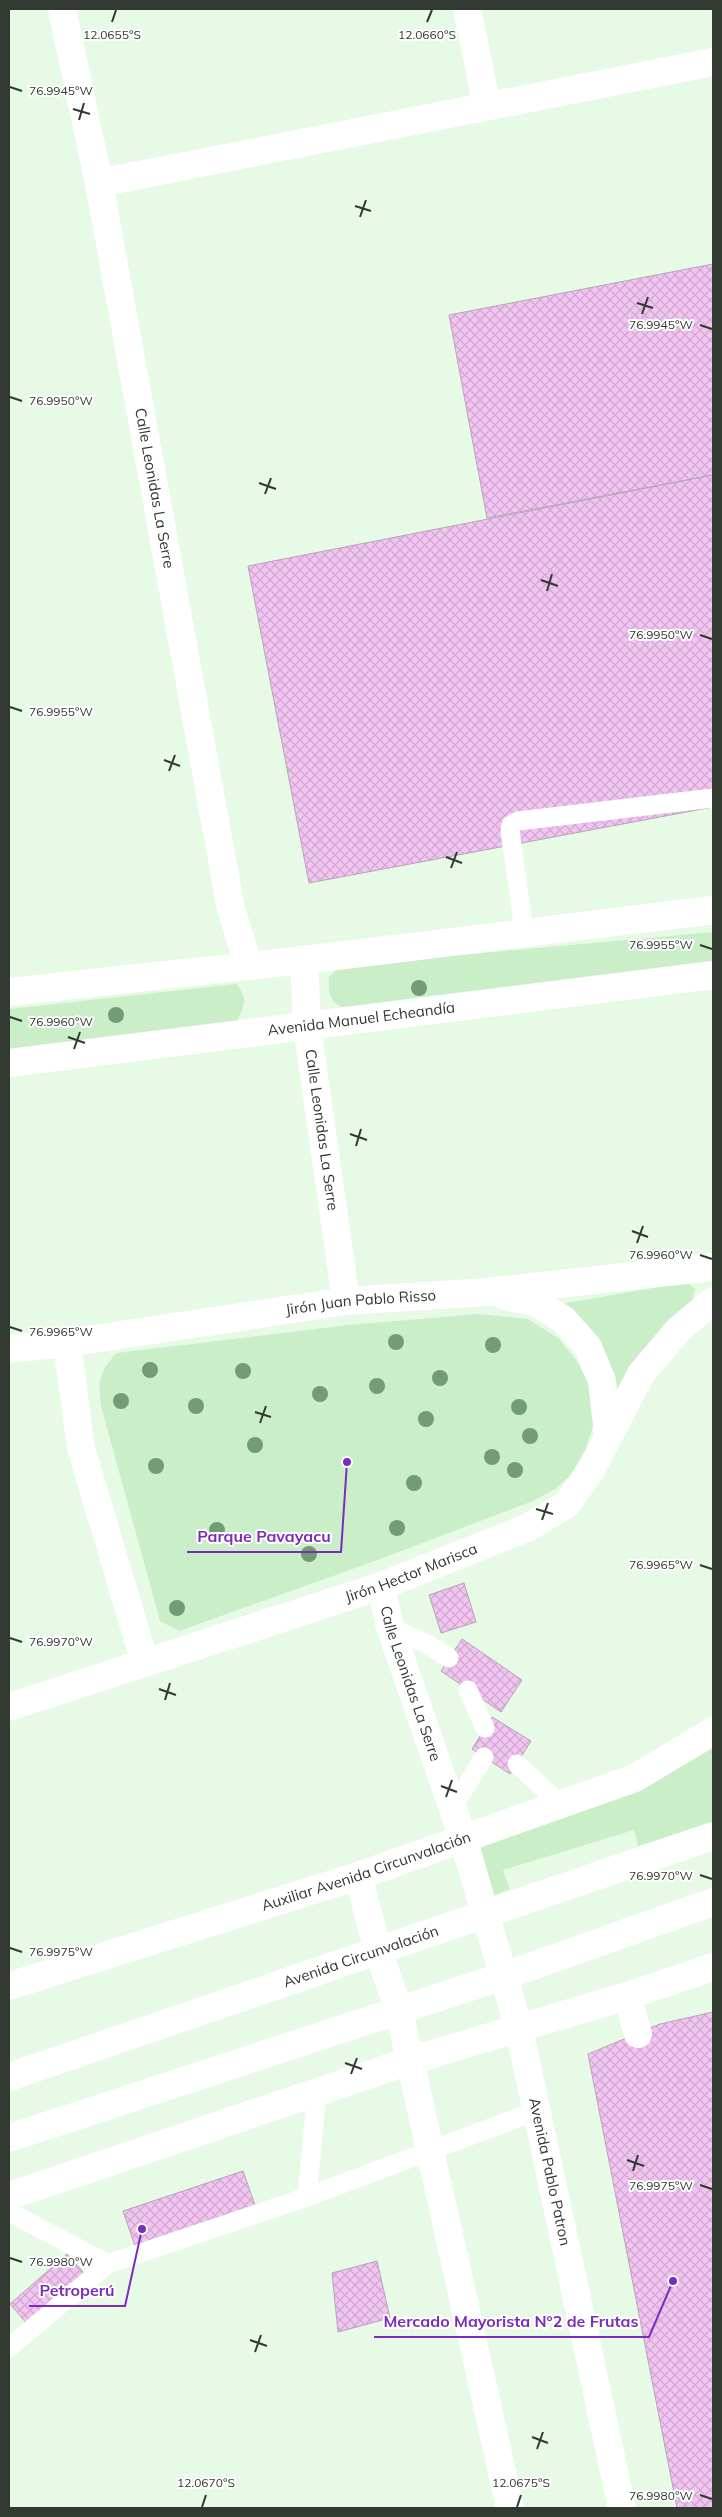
<svg xmlns="http://www.w3.org/2000/svg" width="722" height="2517" viewBox="0 0 722 2517" font-family="Mulish,sans-serif">
<style>
.green{fill:#caeec8}
.building{fill:url(#building-cross-hatch);stroke:#b7a4b6}
.lines{fill:none;stroke-linecap:round;stroke-linejoin:round}
.service{stroke:#fff;stroke-width:19}
.pedestrian{stroke:#fff;stroke-width:28}
.minor{stroke:#fff;stroke-width:28}
.tertiary{stroke:#fff;stroke-width:28}
.primary{stroke:#fff;stroke-width:28}
.tree{fill:#729c74}
.ticks{fill:none;stroke:#323931;stroke-width:2}
.labels{text-anchor:middle;stroke-width:4;stroke-linejoin:round;paint-order:stroke}
.street-label{font-size:15px;fill:#323931;stroke:#fff}
.ticks-label{font-size:12px;text-anchor:middle;fill:#323931;stroke:#fff;stroke-width:4;stroke-linejoin:round;paint-order:stroke}
.leader{fill:none;stroke:#7b2cbf;stroke-width:2}
.callout-dot{fill:#7b2cbf;stroke:#fff;stroke-width:2}
.callout-label{font-size:16px;text-anchor:middle;font-weight:bold;fill:#7b2cbf;stroke:#fff;stroke-width:4;stroke-linejoin:round;paint-order:stroke}
</style>
<defs>
<pattern id="building-cross-hatch" width="8" height="8" patternUnits="userSpaceOnUse" patternTransform="scale(1.25)"><rect width="8" height="8" fill="#f1c4f1"/><path d="M0 0l8 8M0 8l8-8" fill="none" stroke="#cfa9cf"/></pattern>
</defs>
<rect width="100%" height="100%" fill="#e7fae6"/>
<g class="green">
<path d="M713 932V969L348 1010C330 1004 328 994 329 977L340 966Z"/>
<path d="M236 984C248 996 245 1008 236 1022L9 1050V1009Z"/>
<polygon points="687,1282 695,1289 692,1302 618,1398 565,1307 566,1303"/>
<path d="M479 1314 528 1319 558 1338 577 1361 594 1394 595 1420 586 1448 570 1476 555 1489 533 1501 375 1561 179 1631 160 1621 101 1406C98 1381 99 1371 117 1353L348 1325Z"/>
<polygon points="713,1748 713,1822 638,1846 634,1830 503,1870 510,1889 490,1897 473,1846 653,1783"/>
</g>
<g class="building">
<polygon points="713,264 713,475 487,518 449,315"/>
<polygon points="713,475 713,807 309,883 248,566"/>
<polygon points="464,1583 476,1622 441,1633 429,1595"/>
<polygon points="462,1639 522,1680 501,1712 441,1671"/>
<polygon points="492,1717 531,1741 510,1774 472,1749"/>
<polygon points="713,2012 713,2508 677,2508 588,2054 660,2024"/>
<polygon points="243,2171 256,2208 136,2249 123,2211"/>
<polygon points="67,2254 84,2273 27,2324 10,2304"/>
<polygon points="377,2261 390,2318 338,2332 332,2273"/>
</g>
<g class="lines">
<g class="service">
<polyline points="524,931 510,831 511,825 518,821 713,798"/>
<polyline points="390,1627 429,1645 449,1658"/>
<polyline points="468,1690 485,1728"/>
<polyline points="517,1764 560,1804"/>
<polyline points="453,1807 484,1757"/>
<polyline points="307,2197 317,2092"/>
<polyline points="9,2212 108,2264"/>
<polyline points="9,2348 108,2264 307,2197 536,2111"/>
</g>
<polyline class="pedestrian" points="627,1996 638,2034"/>
<g class="minor">
<path id="s1" d="M62 9 99 183 231 909 249 966"/>
<polyline points="467,9 487,106"/>
<polyline points="99,183 713,62"/>
<path id="s2" d="M304 960 307 1027 346 1301"/>
<polyline points="505,1296 535,1302 564,1320 588,1347 602,1381 608,1434"/>
<polyline points="67,1343 81,1448 145,1663"/>
<path id="s3" d="M9 1349 67 1343 346 1301 487 1292 713 1267"/>
<path id="s4" d="M381 1586 390 1627 463 1838"/>
<path id="s5" d="M9 1707 381 1586 529 1527 567 1504 590 1472 641 1374 678 1330 713 1301"/>
</g>
<g class="tertiary">
<polyline points="9,992 304,960 713,910"/>
<path id="s6" d="M9 1063 713 975"/>
<path id="s7" d="M463 1838 519 2029 622 2508"/>
<polyline points="358,1876 378,1950 399,2011 510,2508"/>
<path id="s8" d="M9 1986 358 1876 635 1778 713 1731"/>
<polyline points="9,2196 409,2061 627,1996 713,1967"/>
</g>
<g class="primary">
<path id="s9" d="M9 2077 713 1836"/>
<polyline points="9,2138 504,1976 713,1902"/>
</g>
</g>
<g class="tree">
<circle cx="419" cy="988" r="8"/>
<circle cx="116" cy="1015" r="8"/>
<circle cx="396" cy="1342" r="8"/>
<circle cx="493" cy="1345" r="8"/>
<circle cx="150" cy="1370" r="8"/>
<circle cx="243" cy="1371" r="8"/>
<circle cx="440" cy="1378" r="8"/>
<circle cx="377" cy="1386" r="8"/>
<circle cx="320" cy="1394" r="8"/>
<circle cx="121" cy="1401" r="8"/>
<circle cx="196" cy="1406" r="8"/>
<circle cx="519" cy="1407" r="8"/>
<circle cx="426" cy="1419" r="8"/>
<circle cx="530" cy="1436" r="8"/>
<circle cx="255" cy="1445" r="8"/>
<circle cx="492" cy="1457" r="8"/>
<circle cx="156" cy="1466" r="8"/>
<circle cx="515" cy="1470" r="8"/>
<circle cx="414" cy="1483" r="8"/>
<circle cx="397" cy="1528" r="8"/>
<circle cx="217" cy="1530" r="8"/>
<circle cx="309" cy="1554" r="8"/>
<circle cx="177" cy="1608" r="8"/>
</g>
<path class="ticks" d="M112 22 116 10M427 22 432 10M10 87 22 91M73 109 90 114M79 120 84 103M355 206 371 211M360 217 366 200M637 303 653 308M642 314 648 297M700 325 712 329M10 397 22 401M259 483 276 489M265 494 271 478M541 580 558 586M547 591 552 574M700 635 712 639M10 707 22 711M164 760 180 766M169 771 175 755M446 857 462 863M451 868 457 852M700 945 712 949M10 1017 22 1021M68 1037 85 1043M74 1049 80 1032M350 1134 367 1140M356 1146 361 1129M632 1231 648 1237M637 1243 643 1226M700 1255 712 1259M10 1327 22 1331M255 1412 271 1417M260 1423 266 1406M536 1509 553 1514M542 1520 548 1503M700 1565 712 1569M10 1638 22 1642M159 1689 176 1695M165 1700 170 1683M441 1786 457 1792M446 1797 452 1780M700 1875 712 1879M10 1948 22 1952M345 2063 362 2069M351 2074 357 2058M627 2160 644 2166M633 2171 638 2155M700 2185 712 2189M10 2258 22 2262M250 2340 267 2346M255 2352 261 2335M532 2437 548 2443M537 2449 543 2432M700 2495 712 2499M202 2507 206 2495M517 2507 521 2495"/>
<g class="labels">
<g class="street-label">
<text dy="5" stroke="none"><textPath href="#s1" startOffset="488">Calle Leonidas La Serre</textPath></text>
<text dy="5" stroke="none"><textPath href="#s6" startOffset="355">Avenida Manuel Echeandía</textPath></text>
<text dy="5" stroke="none"><textPath href="#s2" startOffset="171">Calle Leonidas La Serre</textPath></text>
<text dy="5" stroke="none"><textPath href="#s3" startOffset="355">Jirón Juan Pablo Risso</textPath></text>
<text dy="5" stroke="none"><textPath href="#s5" startOffset="424">Jirón Hector Marisca</textPath></text>
<text dy="5" stroke="none"><textPath href="#s4" startOffset="102">Calle Leonidas La Serre</textPath></text>
<text dy="5" stroke="none"><textPath href="#s8" startOffset="375">Auxiliar Avenida Circunvalación</textPath></text>
<text dy="5" stroke="none"><textPath href="#s9" startOffset="372">Avenida Circunvalación</textPath></text>
<text dy="5" stroke="none"><textPath href="#s7" startOffset="345">Avenida Pablo Patron</textPath></text>
</g>
</g>
<g class="ticks-label">
<text x="112" y="39">12.0655°S</text>
<text x="427" y="39">12.0660°S</text>
<text x="61" y="95">76.9945°W</text>
<text x="661" y="329">76.9945°W</text>
<text x="61" y="405">76.9950°W</text>
<text x="661" y="639">76.9950°W</text>
<text x="61" y="716">76.9955°W</text>
<text x="661" y="949">76.9955°W</text>
<text x="61" y="1026">76.9960°W</text>
<text x="661" y="1259">76.9960°W</text>
<text x="61" y="1336">76.9965°W</text>
<text x="661" y="1569">76.9965°W</text>
<text x="61" y="1646">76.9970°W</text>
<text x="661" y="1880">76.9970°W</text>
<text x="61" y="1956">76.9975°W</text>
<text x="661" y="2190">76.9975°W</text>
<text x="61" y="2266">76.9980°W</text>
<text x="206" y="2487">12.0670°S</text>
<text x="521" y="2487">12.0675°S</text>
<text x="661" y="2500">76.9980°W</text>
</g>
<path class="leader" d="M347 1462L341 1552H187M142 2229L125 2306H29M673 2281L649 2337H374"/>
<g class="callout-dot">
<circle cx="347" cy="1462" r="5"/>
<circle cx="142" cy="2229" r="5"/>
<circle cx="673" cy="2281" r="5"/>
</g>
<g class="callout-label">
<text x="264" y="1542">Parque Pavayacu</text>
<text x="77" y="2296">Petroperú</text>
<text x="511" y="2327">Mercado Mayorista N°2 de Frutas</text>
</g>
<rect width="722" height="2517" fill="none" stroke="#323931" stroke-width="20"/>
</svg>
